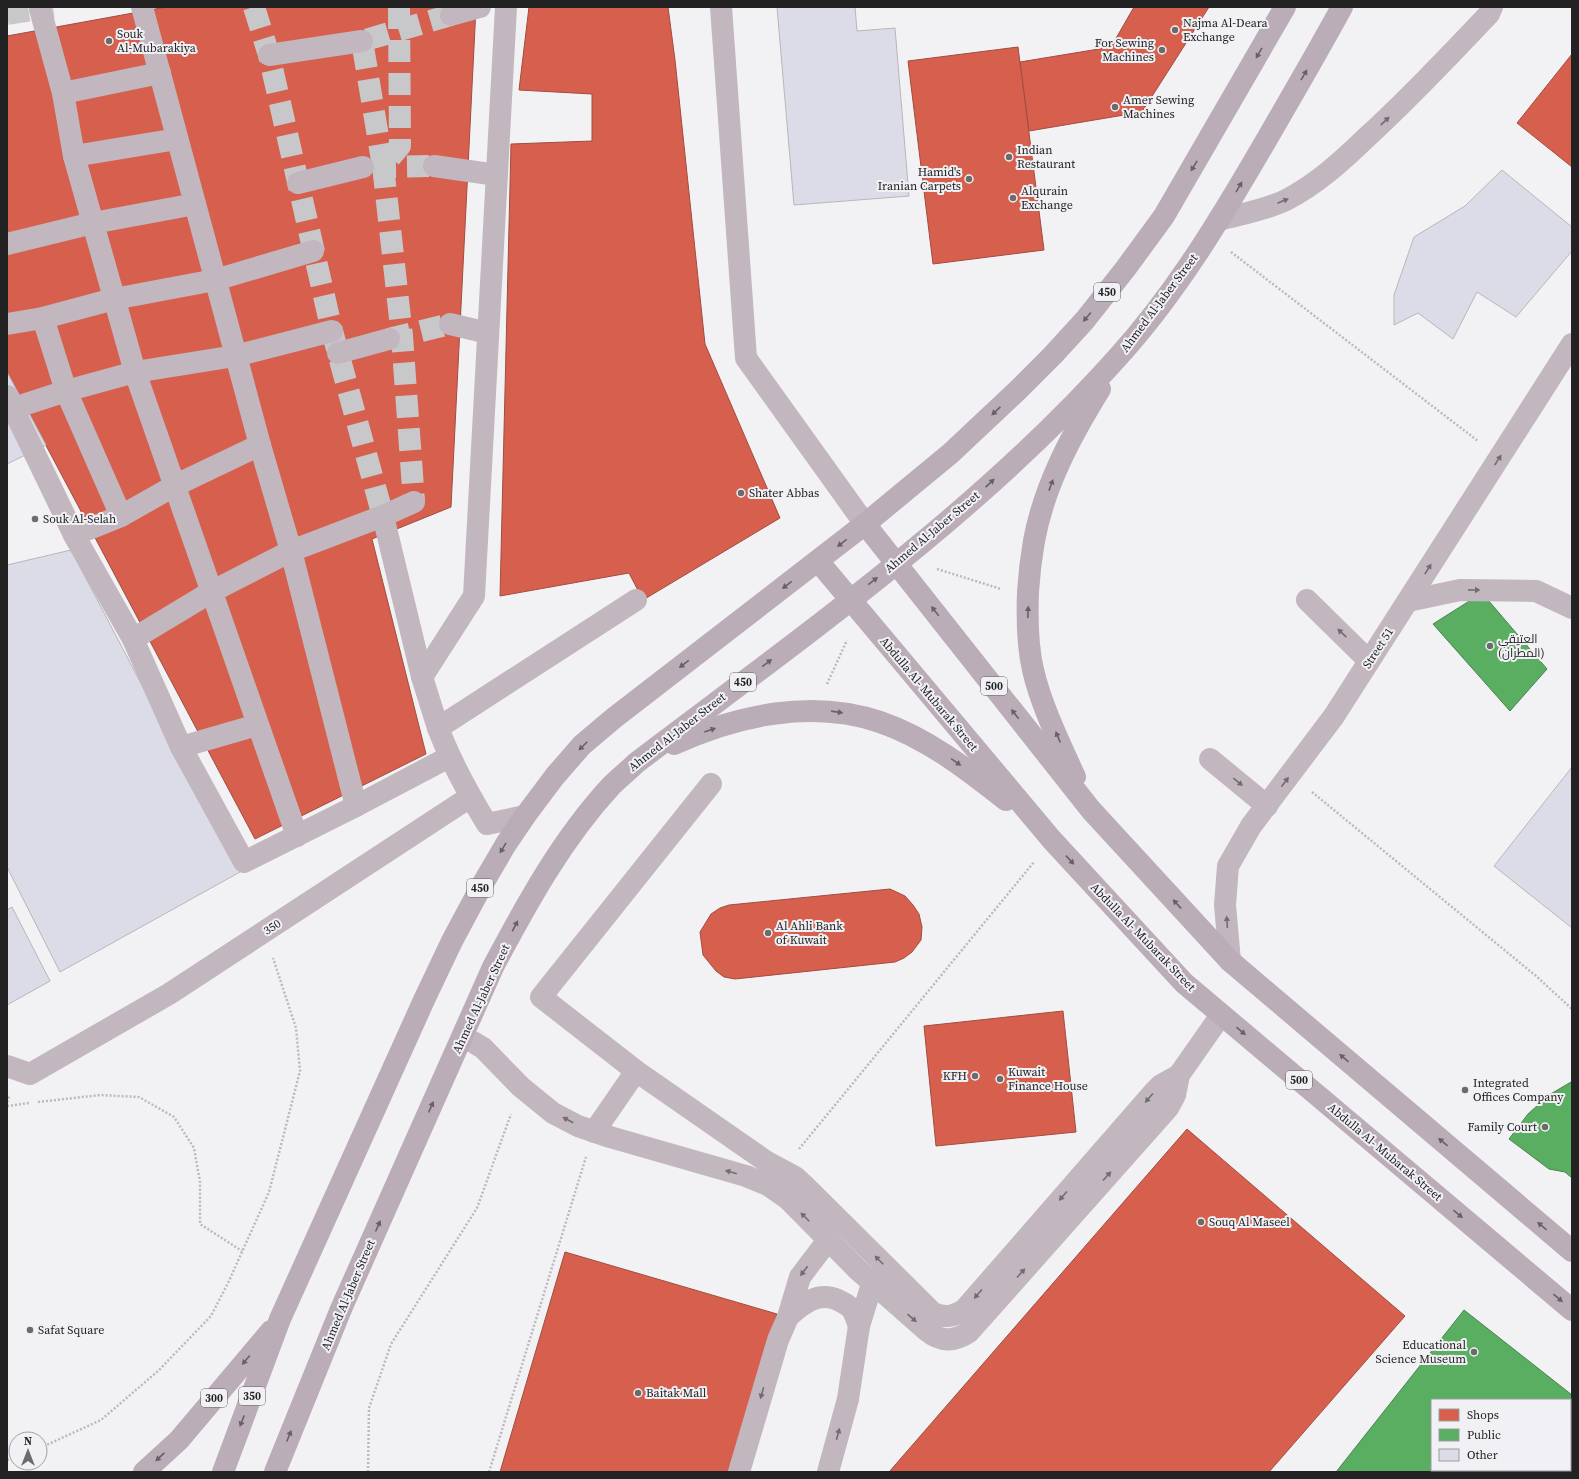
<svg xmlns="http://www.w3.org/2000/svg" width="1579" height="1479" viewBox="0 0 1579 1479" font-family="'Source Serif 4',Cairo,serif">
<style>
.shops{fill:#d6604d;stroke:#a04d40}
.public{fill:#5aae61;stroke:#49844e}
.building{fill:#dcdce8;stroke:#b7b7b9}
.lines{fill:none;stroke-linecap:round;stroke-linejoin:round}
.minor-tunnel{stroke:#c8c8ca;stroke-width:22;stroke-dasharray:22 11;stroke-linecap:butt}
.path{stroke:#beb7be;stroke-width:2.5;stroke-dasharray:2 2;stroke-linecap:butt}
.minor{stroke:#c2b6bf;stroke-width:22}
.major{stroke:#bbadb8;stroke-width:22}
.oneway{fill:#676166}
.oneway2{fill:#726c71}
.poi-dot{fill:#6b6b6c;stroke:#f1f1f5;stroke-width:1.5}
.labels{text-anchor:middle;stroke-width:4;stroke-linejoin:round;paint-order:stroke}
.shield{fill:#f1f1f5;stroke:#606062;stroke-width:1}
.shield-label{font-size:11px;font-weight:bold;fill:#222223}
.poi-label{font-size:12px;fill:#222223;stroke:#f1f1f5;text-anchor:start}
.street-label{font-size:12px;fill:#222223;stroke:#f1f1f5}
</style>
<rect width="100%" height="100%" fill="#f2f2f4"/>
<g class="shops">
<polygon points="166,7 476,7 451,507 372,539 426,754 255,839 7,372 7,36"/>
<polygon points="529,7 668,7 675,60 705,344 780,518 643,600 629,573 500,596 511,144 592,141 592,94 519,90"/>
<polygon points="1134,7 1209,7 1142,112 1029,131 1020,62 1111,47"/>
<polygon points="1018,47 1044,250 933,264 908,61"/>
<polygon points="1572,54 1572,167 1517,123"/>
<polygon points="890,889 905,896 913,905 919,914 922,927 921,940 912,952 904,958 895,962 735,979 724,977 716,971 703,955 700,932 711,914 720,908 729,905"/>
<polygon points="1063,1011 1076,1132 936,1146 924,1026"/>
<polygon points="1187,1129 1405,1316 1269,1472 889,1472"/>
<polygon points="565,1252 777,1314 730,1472 500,1472"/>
</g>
<g class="public">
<polygon points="1482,593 1547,669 1510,711 1433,624"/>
<polygon points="1571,1082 1572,1082 1572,1178 1565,1172 1549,1169 1509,1139 1528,1114 1549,1095"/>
<polygon points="1464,1310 1572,1395 1572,1408 1570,1411 1570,1400 1432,1400 1432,1470 1564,1470 1567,1472 1336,1472"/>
</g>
<g class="building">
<polygon points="777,7 855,7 857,31 895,28 909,196 794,205"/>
<polygon points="1502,170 1572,227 1572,251 1516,317 1477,292 1453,339 1418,313 1394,325 1394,295 1414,237 1465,206"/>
<polygon points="7,372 46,445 7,464"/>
<polygon points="71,550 240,872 60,972 7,867 7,565"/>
<polygon points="1572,767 1572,928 1494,866"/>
<polygon points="12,907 50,981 7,1005 7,910"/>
</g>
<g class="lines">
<g class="minor-tunnel">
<polyline points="254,7 269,55 332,331 383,516"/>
<polyline points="399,7 400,146 383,166 402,336 414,502"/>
<polyline points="7,14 53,7"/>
<polyline points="383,166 362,41 451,15"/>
<polyline points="374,167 434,166"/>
<polyline points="389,339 450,324"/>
</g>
<g class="path">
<polyline points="1231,252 1478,441"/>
<polyline points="937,569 1001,589"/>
<polyline points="827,684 847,640"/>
<polyline points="1312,792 1536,976 1572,1009"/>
<polyline points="7,1102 9,1099 8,1096"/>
<polyline points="38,1102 100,1095 139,1097 174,1117 194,1148 200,1182 200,1224 242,1251"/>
<polyline points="7,1106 29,1103"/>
<polyline points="799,1149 1034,862"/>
<polyline points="40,1448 101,1420 158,1371 211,1316 228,1283 269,1192 300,1071 296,1028 273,958"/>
<polyline points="7,1460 16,1458"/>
<polyline points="368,1472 369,1408 391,1344 477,1208 511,1114"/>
<polyline points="489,1472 586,1157"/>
</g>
<g class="minor">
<polyline points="142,7 260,445 291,551 356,806"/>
<polyline points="721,7 746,358 865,524"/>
<polyline points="40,9 63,93 74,156 135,372 297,836"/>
<polyline points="451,15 480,7"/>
<polyline points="269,55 362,41"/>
<polyline points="63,93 160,73"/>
<polyline points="74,156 177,139"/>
<polyline points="434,166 497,175"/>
<polyline points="298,183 363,167"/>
<path d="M1219 220C1241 214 1266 210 1286 200 1317 184 1342 161 1367 137 1410 98 1449 56 1489 14L1492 7"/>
<polyline points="7,244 93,223 195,204"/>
<polyline points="43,318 66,391 121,516"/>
<polyline points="7,324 43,318 114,299 215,280 313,251"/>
<polyline points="450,324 488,333"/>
<polyline points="338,353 389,339"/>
<polyline points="7,396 74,535 133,639 181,747 244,862 356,806 449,757"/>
<polyline points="14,408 66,391 135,372 235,356 332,331"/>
<polyline points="383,516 422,677"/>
<polyline points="74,535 121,516 174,486 260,445"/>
<polyline points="1307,600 1369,661"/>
<polyline points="1408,601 1460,590 1536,591 1572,608"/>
<polyline points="133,639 211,592 291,551 383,516 414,502"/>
<polyline points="438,728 422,677 474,596 506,7"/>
<polyline points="181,747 257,725"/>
<polyline points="1210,759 1267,806"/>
<path d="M525 816 487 824C468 793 451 762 438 728L636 600"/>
<polyline points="1230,961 1225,905 1228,866 1251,826 1334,716 1572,344"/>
<path d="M462 1038 473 1042 483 1048 521 1087 553 1113 578 1126 610 1137 746 1176 768 1185 788 1199 858 1270 926 1330C940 1342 954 1342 969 1332L1168 1108 1175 1095 1179 1075 1221 1015"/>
<polyline points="7,1066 30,1074 169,994 470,797"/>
<path d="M636 1071 767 1162 795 1177 806 1187 933 1313C945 1318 954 1317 965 1309L1154 1092 1161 1085 1179 1075"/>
<polyline points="594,1132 636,1071 541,997 711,784"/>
<path d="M788 1317C802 1304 818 1291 838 1300 844 1303 850 1306 853 1311 856 1316 857 1321 859 1326"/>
<polyline points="739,1472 778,1340 788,1317 800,1277 828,1240"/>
<polyline points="828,1472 848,1399 859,1326 872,1284"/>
</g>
<g class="major">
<polyline points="865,524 1091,810 1230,961 1572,1251"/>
<polyline points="818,561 1052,840 1184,983 1572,1310"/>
<path d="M674 744C738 715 812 699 880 722 927 738 968 770 1006 800"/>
<path d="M1075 777C1060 744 1041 705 1033 670 1027 644 1027 618 1028 592 1029 575 1031 558 1034 541 1044 486 1071 436 1100 389"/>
<polyline points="144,1472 179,1440 271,1331"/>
<polyline points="223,1472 280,1319 424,1000 452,941 482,885 506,844 525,816 555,776 582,745 614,718 865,524 951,453 1018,390 1053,355 1085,320 1126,268 1164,216 1285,7"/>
<path d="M275 1472 341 1309 493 967C527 903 562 839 611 786 619 778 628 771 636 763 803 636 978 514 1118 357 1176 293 1221 218 1264 144 1290 99 1317 53 1342 7"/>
</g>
</g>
<defs><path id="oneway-solid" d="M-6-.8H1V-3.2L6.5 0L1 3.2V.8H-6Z"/></defs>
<g class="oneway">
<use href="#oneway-solid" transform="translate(1259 53) rotate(120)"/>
<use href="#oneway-solid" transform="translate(1304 75) rotate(-60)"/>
<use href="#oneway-solid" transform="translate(1194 166) rotate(121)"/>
<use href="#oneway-solid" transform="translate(1239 187) rotate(-60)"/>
<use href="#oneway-solid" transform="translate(1087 317) rotate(130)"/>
<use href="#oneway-solid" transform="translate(996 411) rotate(137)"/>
<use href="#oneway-solid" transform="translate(990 483) rotate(-43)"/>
<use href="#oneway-solid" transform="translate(1051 485) rotate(-70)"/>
<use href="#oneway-solid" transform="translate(842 543) rotate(142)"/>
<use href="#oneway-solid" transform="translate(873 581) rotate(-38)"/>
<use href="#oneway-solid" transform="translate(787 585) rotate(143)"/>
<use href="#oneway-solid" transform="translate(935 611) rotate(-128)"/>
<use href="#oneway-solid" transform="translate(1028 612) rotate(-88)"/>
<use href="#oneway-solid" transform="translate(767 663) rotate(-37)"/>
<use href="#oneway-solid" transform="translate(684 664) rotate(143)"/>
<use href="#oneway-solid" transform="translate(837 712) rotate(8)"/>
<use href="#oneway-solid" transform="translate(1015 714) rotate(-128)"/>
<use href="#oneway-solid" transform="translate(710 730) rotate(-19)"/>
<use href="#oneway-solid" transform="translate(1058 737) rotate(-113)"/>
<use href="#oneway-solid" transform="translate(583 746) rotate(135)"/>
<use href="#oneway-solid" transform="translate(956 762) rotate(35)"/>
<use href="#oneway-solid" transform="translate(503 848) rotate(121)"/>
<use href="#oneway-solid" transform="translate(1070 860) rotate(47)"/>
<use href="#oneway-solid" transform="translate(1177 904) rotate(-133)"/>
<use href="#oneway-solid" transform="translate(515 926) rotate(-62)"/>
<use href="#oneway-solid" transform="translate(1241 1031) rotate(40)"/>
<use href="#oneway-solid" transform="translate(1344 1058) rotate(-140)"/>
<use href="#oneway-solid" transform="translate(431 1107) rotate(-66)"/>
<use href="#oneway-solid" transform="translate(1443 1142) rotate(-140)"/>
<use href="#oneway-solid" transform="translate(1458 1214) rotate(40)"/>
<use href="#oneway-solid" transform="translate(378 1226) rotate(-66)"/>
<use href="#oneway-solid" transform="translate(1542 1226) rotate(-140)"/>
<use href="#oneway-solid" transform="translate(1558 1298) rotate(40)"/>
<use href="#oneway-solid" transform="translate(246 1360) rotate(130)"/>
<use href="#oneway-solid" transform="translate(242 1421) rotate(111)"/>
<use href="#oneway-solid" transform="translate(289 1436) rotate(-68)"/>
<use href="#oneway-solid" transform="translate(160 1457) rotate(137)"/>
</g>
<g class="oneway2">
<use href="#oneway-solid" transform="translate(1385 121) rotate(-44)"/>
<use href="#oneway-solid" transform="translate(1283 201) rotate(-23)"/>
<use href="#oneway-solid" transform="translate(1498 460) rotate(-57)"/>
<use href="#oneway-solid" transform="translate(1428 569) rotate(-58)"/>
<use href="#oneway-solid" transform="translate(1474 590) rotate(1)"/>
<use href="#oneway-solid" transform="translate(1342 633) rotate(-137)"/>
<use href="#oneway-solid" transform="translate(1238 782) rotate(39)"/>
<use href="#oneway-solid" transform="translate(1285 782) rotate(-53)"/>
<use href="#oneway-solid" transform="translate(1227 922) rotate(-94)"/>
<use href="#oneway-solid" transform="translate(1149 1098) rotate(131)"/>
<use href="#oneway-solid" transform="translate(568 1120) rotate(-152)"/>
<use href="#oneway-solid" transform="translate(731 1172) rotate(-164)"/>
<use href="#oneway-solid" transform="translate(1107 1176) rotate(-48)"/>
<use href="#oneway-solid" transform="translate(1063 1196) rotate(131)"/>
<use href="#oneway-solid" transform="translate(805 1217) rotate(-135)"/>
<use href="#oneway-solid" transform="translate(879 1260) rotate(-135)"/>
<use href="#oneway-solid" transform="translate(804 1271) rotate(127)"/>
<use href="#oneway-solid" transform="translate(1021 1273) rotate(-48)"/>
<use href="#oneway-solid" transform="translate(978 1294) rotate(131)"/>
<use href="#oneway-solid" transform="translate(912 1318) rotate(41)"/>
<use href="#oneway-solid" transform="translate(762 1393) rotate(106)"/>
<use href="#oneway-solid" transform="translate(838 1434) rotate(-75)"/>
</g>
<g class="poi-dot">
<circle cx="1175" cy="30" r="4"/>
<circle cx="109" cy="41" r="4"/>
<circle cx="1162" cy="50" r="4"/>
<circle cx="1115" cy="107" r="4"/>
<circle cx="1009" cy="157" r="4"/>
<circle cx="969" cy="179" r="4"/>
<circle cx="1013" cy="198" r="4"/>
<circle cx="741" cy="493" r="4"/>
<circle cx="35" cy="519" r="4"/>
<circle cx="1490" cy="646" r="4"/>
<circle cx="768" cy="933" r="4"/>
<circle cx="975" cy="1076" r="4"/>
<circle cx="1000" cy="1079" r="4"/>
<circle cx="1465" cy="1090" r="4"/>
<circle cx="1545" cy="1127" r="4"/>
<circle cx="1201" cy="1222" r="4"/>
<circle cx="30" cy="1330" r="4"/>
<circle cx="1474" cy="1352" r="4"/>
<circle cx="638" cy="1393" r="4"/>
</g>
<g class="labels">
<g class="shield">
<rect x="1094" y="283" width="26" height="18" rx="3"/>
<rect x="730" y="673" width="26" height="18" rx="3"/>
<rect x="981" y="677" width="26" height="18" rx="3"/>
<rect x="467" y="879" width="26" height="18" rx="3"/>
<rect x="1286" y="1071" width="26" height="18" rx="3"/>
<rect x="239" y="1387" width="26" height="18" rx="3"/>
<rect x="201" y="1389" width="26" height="18" rx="3"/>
</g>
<g class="shield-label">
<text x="1107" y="296">450</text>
<text x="743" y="686">450</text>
<text x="994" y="690">500</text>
<text x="480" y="892">450</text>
<text x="1299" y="1084">500</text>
<text x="252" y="1400">350</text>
<text x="214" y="1402">300</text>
</g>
<g class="poi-label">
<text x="1183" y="27">Najma Al-Deara<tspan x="1183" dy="14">Exchange</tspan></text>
<text x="117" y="38">Souk<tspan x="117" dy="14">Al-Mubarakiya</tspan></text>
<text x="1154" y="47" text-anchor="end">For Sewing<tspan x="1154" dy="14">Machines</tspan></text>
<text x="1123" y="104">Amer Sewing<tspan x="1123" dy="14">Machines</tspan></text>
<text x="1017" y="154">Indian<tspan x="1017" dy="14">Restaurant</tspan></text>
<text x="961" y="176" text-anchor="end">Hamid's<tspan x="961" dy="14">Iranian Carpets</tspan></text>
<text x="1021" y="195">Alqurain<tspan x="1021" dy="14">Exchange</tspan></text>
<text x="749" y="497">Shater Abbas</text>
<text x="43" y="523">Souk Al-Selah</text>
<text x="1498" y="643">العتيقي<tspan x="1498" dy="14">(المطران)</tspan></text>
<text x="776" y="930">Al Ahli Bank<tspan x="776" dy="14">of Kuwait</tspan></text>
<text x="1008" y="1076">Kuwait<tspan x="1008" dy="14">Finance House</tspan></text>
<text x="967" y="1080" text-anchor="end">KFH</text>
<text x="1473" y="1087">Integrated<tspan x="1473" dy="14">Offices Company</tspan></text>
<text x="1537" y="1131" text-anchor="end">Family Court</text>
<text x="1209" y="1226">Souq Al Maseel</text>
<text x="38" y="1334">Safat Square</text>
<text x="1466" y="1349" text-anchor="end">Educational<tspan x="1466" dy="14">Science Museum</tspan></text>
<text x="646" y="1397">Baitak Mall</text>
</g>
<g class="street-label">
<text transform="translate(1159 303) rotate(-53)" y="4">Ahmed Al-Jaber Street</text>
<text transform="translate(932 532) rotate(-40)" y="4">Ahmed Al-Jaber Street</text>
<text transform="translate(1378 648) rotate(-57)" y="4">Street 51</text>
<text transform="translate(929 694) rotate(50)" y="4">Abdulla Al- Mubarak Street</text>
<text transform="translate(677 732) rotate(-38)" y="4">Ahmed Al-Jaber Street</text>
<text transform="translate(272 927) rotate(-33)" y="4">350</text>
<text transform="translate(1143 937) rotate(46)" y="4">Abdulla Al- Mubarak Street</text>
<text transform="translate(481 999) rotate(-65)" y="4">Ahmed Al-Jaber Street</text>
<text transform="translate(1385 1152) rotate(40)" y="4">Abdulla Al- Mubarak Street</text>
<text transform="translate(348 1295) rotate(-67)" y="4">Ahmed Al-Jaber Street</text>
</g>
</g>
<rect width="1579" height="1479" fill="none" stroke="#222223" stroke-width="16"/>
<rect x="1431" y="1399" width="140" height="72" fill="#f1f1f5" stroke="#9e9ea1"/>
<rect x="1439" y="1409" width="20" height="12" fill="#d6604d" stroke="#9e9ea1"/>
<text x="1467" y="1419" font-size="12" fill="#222223">Shops</text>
<rect x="1439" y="1429" width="20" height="12" fill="#5aae61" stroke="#9e9ea1"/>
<text x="1467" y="1439" font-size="12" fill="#222223">Public</text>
<rect x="1439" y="1449" width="20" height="12" fill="#dcdce8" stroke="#9e9ea1"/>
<text x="1467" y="1459" font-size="12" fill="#222223">Other</text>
<g transform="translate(28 1451)"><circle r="19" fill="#f1f1f5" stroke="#9e9ea1"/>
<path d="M0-3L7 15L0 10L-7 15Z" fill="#6b6b6c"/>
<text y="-6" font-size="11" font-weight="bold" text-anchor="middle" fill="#222223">N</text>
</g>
</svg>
